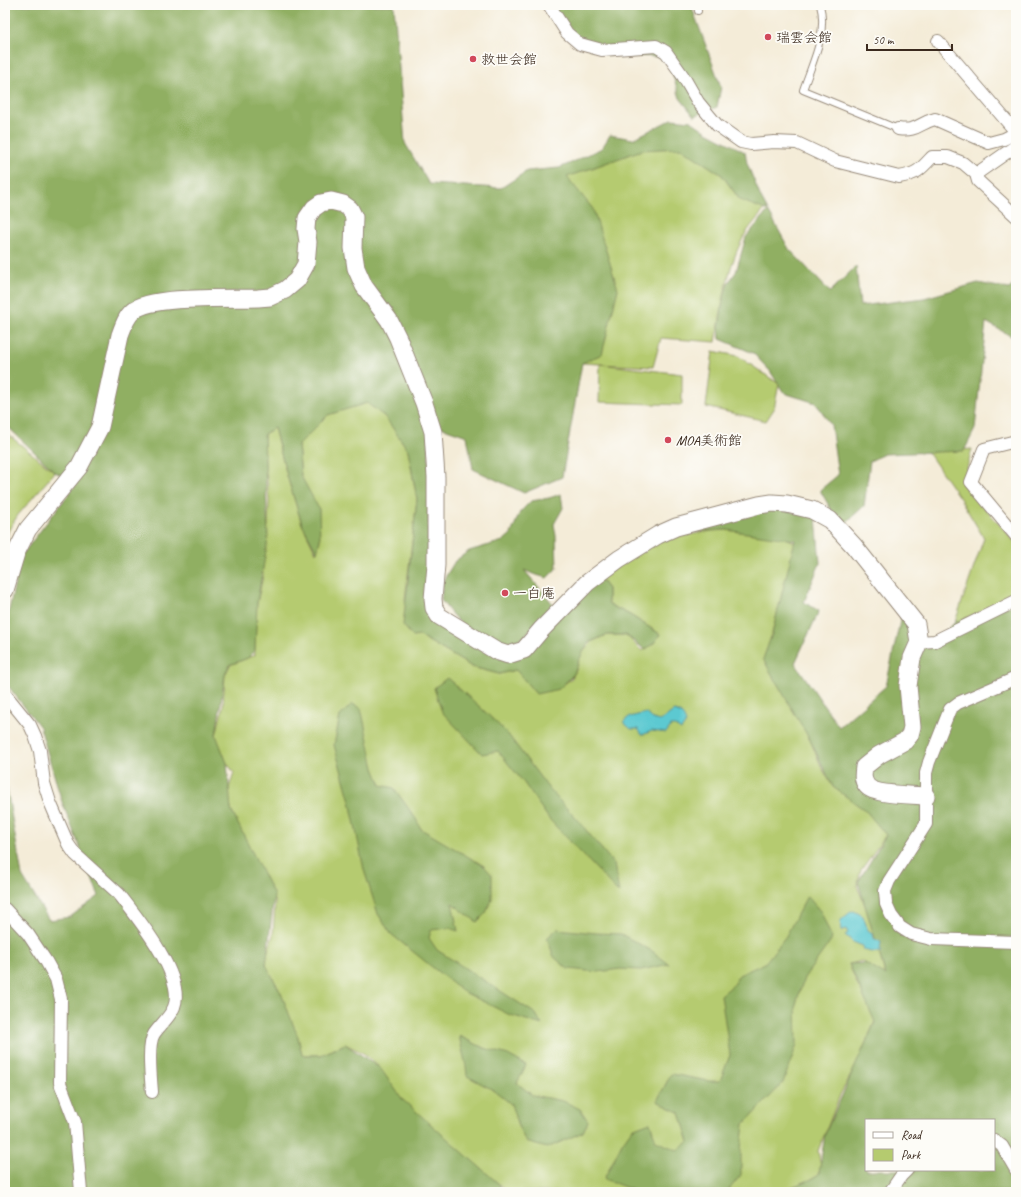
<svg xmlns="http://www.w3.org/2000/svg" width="1021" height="1197" viewBox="0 0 1021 1197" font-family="Caveat,'Klee One',sans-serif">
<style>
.green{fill:#b5cb6f;stroke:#787a46}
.forest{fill:#90af62;stroke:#666c40;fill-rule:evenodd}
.water{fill:#5cc9d1;stroke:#4c7a78}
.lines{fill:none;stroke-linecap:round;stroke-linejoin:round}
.lane-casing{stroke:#988b7b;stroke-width:8}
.street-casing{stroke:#988b7b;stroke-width:14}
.secondary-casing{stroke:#988b7b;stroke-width:19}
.lane{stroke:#fff;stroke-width:6}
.street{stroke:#fff;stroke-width:12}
.secondary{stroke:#fff;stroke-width:17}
.poi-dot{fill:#d1495b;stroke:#fdfcf7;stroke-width:1.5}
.labels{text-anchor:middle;stroke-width:3.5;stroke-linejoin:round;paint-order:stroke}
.poi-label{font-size:14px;fill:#3b2a1e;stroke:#fdfcf7;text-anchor:start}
</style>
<rect width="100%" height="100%" fill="#fdfcf7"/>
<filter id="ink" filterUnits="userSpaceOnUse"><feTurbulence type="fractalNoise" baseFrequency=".025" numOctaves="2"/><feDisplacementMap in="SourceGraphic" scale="8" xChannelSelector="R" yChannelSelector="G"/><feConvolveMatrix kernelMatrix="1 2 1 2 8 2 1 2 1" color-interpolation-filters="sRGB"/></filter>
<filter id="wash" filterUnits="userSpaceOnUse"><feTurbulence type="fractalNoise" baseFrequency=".012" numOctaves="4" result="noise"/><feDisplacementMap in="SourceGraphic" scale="16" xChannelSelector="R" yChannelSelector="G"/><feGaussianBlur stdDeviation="0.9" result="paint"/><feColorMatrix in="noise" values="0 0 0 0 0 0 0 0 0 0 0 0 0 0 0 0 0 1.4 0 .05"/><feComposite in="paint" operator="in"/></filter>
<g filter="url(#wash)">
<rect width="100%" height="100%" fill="#f4ecd8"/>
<g class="green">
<path d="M681 147 722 175 740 200 766 208C758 218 747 229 742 240 726 271 722 308 716 342L661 338 653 367 600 364 682 374V405L599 402 600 364 582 363 565 175 595 167 619 151Z"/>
<polygon points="713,351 738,356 779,384 774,409 766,421 706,407"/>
<polygon points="367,403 384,415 408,450 417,499 405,600 420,636 472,667 499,674 516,670 558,689 572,678 577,668 580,656 591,642 606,635 626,635 642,651 655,642 660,634 630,615 608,604 608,589 599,577 658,535 693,534 712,531 765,527 796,543 766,656 810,740 822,768 833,787 874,816 886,835 861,870 857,886 865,905 886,977 862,961 849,964 857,984 871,1008 875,1021 857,1064 840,1095 818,1151 821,1166 819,1173 808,1182 779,1192 506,1192 502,1186 451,1149 427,1128 385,1080 380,1068 363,1053 345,1044 321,1055 302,1055 298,1037 289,1027 266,969 267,954 273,935 275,902 256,869 231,810 228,791 234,773 214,744 223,706 225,675 230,665 255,655 255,612 263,576 262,551 268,526 269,501 267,479 265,467 264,434 274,428 288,479 302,524 316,553 320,540 301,476 298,445 326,412"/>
<polygon points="5,432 55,472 18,515 8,531 5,547"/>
<polygon points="972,449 963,484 1016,543 1016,593 1013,599 955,622 984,538 961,500 927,451 932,452"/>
</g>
<g class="forest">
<polygon points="5,5 394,5 405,143 429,184 501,188 527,171 559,168 571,163 602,148 610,135 633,139 672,119 691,121 707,132 745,152 747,163 761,198 789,249 830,292 856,266 860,306 924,298 978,283 1009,289 1016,282 1016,339 986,322 975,429 964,451 884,454 870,461 864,506 841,527 820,490 838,475 831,425 816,403 784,393 770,371 753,353 720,339 719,328 723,300 728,283 736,272 746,237 768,211 740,200 722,175 681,148 642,150 567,177 593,209 618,289 602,354 582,363 562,477 524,493 473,469 467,436 441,427 413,382 429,431 428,608 501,659 599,577 608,589 608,604 630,615 660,634 655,642 645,650 626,635 606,635 588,643 579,660 574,674 559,689 536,694 516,670 499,674 472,667 420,636 413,637 403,625 417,499 408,450 385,417 367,403 328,415 298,445 301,476 319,509 320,540 317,552 302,524 288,479 274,428 264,434 268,539 257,603 255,650 248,658 229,665 225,675 216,735 227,763 231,810 274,895 266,965 281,993 298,1037 302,1055 321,1055 345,1044 380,1068 403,1100 499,1184 503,1192 5,1192 5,778 22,876 49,920 70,917 99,896 62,802 40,727 5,682 5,628 21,556 77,483 55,472 5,424"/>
<polygon points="549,5 691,5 721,87 717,107 694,116 680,98 671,69 663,57 609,55 580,44"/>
<path d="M561 494 563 508 554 524 556 536 557 568 547 578 533 574 524 570 553 604 538 619 524 637 511 643C498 639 473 632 462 624 453 617 447 608 441 600L443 581 455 561 469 551 503 541 511 534 520 512 531 501 549 498Z"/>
<path d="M759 505 816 517 820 563 804 602 819 611 795 663 839 727 886 686 902 612 929 648 955 622 1016 604V629L1013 634 1016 638V1192H779L812 1179 819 1173 825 1134 875 1022 849 964 865 963 886 976 858 882 886 835 866 811 833 787 810 740 763 659 772 634 795 540 726 530 678 532ZM866 1120H994V1170H866Z"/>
<polygon points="447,678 479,706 507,733 549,789 581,824 614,864 619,893 549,819 524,783 498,751 482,754 442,712 434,688"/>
<polygon points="352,704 361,708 374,768 381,785 394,788 416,819 421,829 484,866 492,875 492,899 486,913 477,922 452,903 458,931 449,928 431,930 429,938 437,950 536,1014 542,1025 508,1014 462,991 391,934 378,914 364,870 350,801 334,745 340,716"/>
<polygon points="807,896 821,912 832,939 804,978 796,1004 797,1044 783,1083 744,1124 741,1149 741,1175 727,1192 638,1192 604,1179 622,1143 632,1129 650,1122 656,1141 677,1150 689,1142 680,1113 657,1101 671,1074 709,1081 720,1081 730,1055 721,995 732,986 739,975 765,963 786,936"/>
<polygon points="557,929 596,933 621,934 652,951 669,964 641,970 620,969 598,972 568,969 554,957 547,938"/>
<polygon points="459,1036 484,1048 508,1055 526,1065 517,1083 532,1095 563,1101 580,1109 588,1121 583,1132 547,1148 526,1142 518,1126 511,1104 495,1091 467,1076 466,1066"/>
</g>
<g class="water">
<path d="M674 711C682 713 684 716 686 723L681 730 675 726H671L666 733 652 731 642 735 638 729H631L623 722 629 717 646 713 653 719 659 721C665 719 668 714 674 711Z"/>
<path d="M854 911 863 916 868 930 872 933 873 938 881 942 880 949 882 952H871L864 950 863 946 853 942 845 935 848 933 846 929 841 931C840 919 839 922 848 914 853 911 848 912 854 911Z"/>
</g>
</g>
<g filter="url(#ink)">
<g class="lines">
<g class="lane-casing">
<g id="lane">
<polyline points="697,5 698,11"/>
<path d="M820 5C828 33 812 63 803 90L898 129"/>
</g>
</g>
<g class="street-casing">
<g id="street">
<path d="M549 5 567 33 580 44 602 50 656 46 666 52 683 76 698 102 717 125 741 142 751 144 774 142 797 143 835 161 899 177C917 174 920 170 932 157H948L963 163 976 174 978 181 1016 216"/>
<polyline points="938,41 1016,132"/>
<path d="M898 129C917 132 919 123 935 119L989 143 1004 139 1016 133"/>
<polyline points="976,174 1016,146"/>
<polyline points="1016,441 984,449 971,482 1016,536"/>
<polyline points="919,642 935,641 1016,601"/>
<polyline points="1016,678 958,703 950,709 929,762 926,773 926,824 889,881 885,891 886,904 891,915 900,927 911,934 931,939 1016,942"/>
<path d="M5 694 30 725 35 736 40 751 44 783 50 802 68 844 75 854 119 894C137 917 186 977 174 1007 170 1017 160 1025 154 1034 147 1045 151 1078 152 1092"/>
<polyline points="5,909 28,934 46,961 56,979 61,999 60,1083 75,1122 81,1192"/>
<polyline points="994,1140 1002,1146 1016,1170"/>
<polyline points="890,1192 901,1176 907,1170"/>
</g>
</g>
<g class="secondary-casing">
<path id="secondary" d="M5 590 16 553 28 529 79 467 100 427 120 335C123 327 126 317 133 311 151 295 232 299 258 298L270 297 285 290 297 280 306 264 308 242 306 229 307 218 314 208 321 203 331 201 343 204 350 209 354 217 353 248 356 268 364 286 389 320 398 338 424 403 433 432 436 477V565L433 599 434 608 439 616 496 651 508 655 524 650 541 630 587 583 619 559 658 535 676 527 759 505 772 503 787 504 812 510 830 520 854 546 916 624 919 642 912 658 908 686 912 727 910 735 905 741 879 755 864 767C863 774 862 780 867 786 874 795 914 795 926 796"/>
</g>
<use href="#lane" class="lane"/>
<use href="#street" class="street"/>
<use href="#secondary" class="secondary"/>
</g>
</g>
<g class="poi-dot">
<circle cx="768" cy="37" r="4"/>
<circle cx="473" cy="59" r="4"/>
<circle cx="668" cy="440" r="4"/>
<circle cx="505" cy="593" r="4"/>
</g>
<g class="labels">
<g class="poi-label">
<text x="776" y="42">瑞雲会館</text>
<text x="481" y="64">救世会館</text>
<text x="676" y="445">MOA美術館</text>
<text x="513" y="598">一白庵</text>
</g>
</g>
<rect width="1021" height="1197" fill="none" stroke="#fdfcf7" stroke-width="20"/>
<rect x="865" y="1119" width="130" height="52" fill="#fdfcf7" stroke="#afa8a0"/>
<rect x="873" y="1132" width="20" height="6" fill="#ffffff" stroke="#afa8a0"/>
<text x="901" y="1139" font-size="12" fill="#3b2a1e">Road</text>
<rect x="873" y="1149" width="20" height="12" fill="#b5cb6f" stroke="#afa8a0"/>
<text x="901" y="1159" font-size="12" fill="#3b2a1e">Park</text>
<path d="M867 44v6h85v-6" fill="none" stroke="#3b2a1e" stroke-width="2"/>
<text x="873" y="44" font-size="12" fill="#3b2a1e" stroke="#fdfcf7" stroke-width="3" paint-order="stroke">50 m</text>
</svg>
